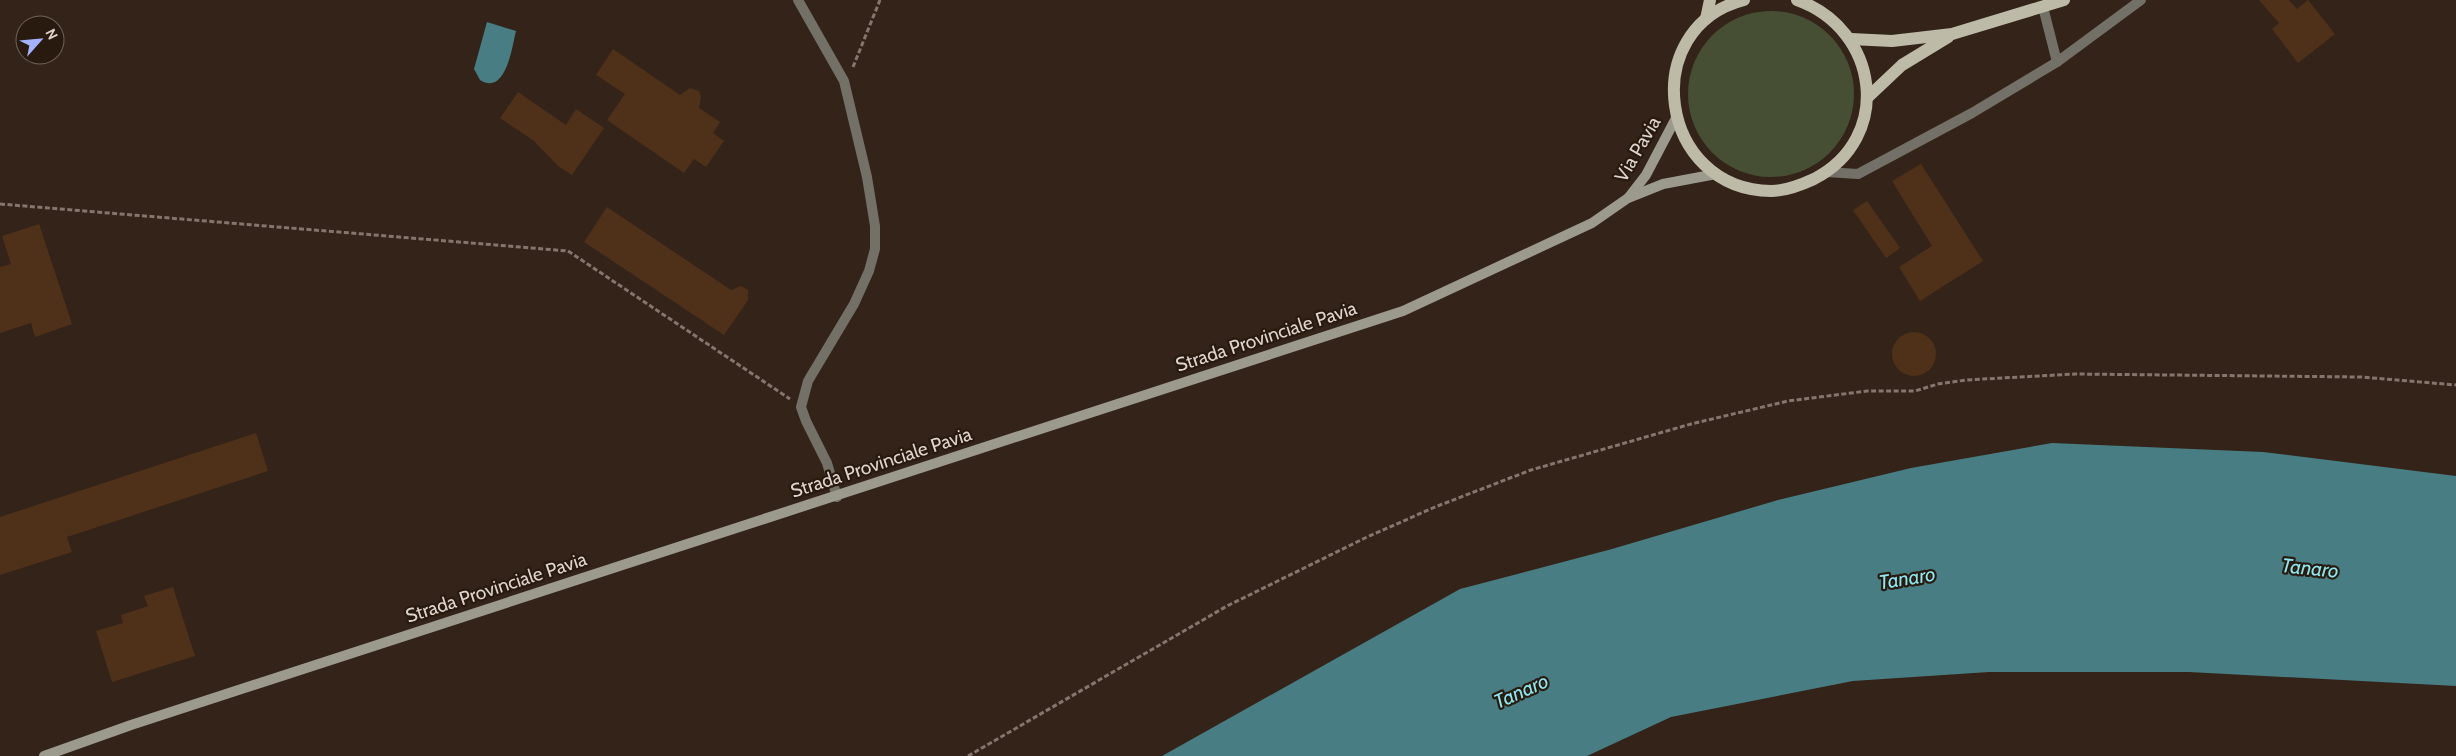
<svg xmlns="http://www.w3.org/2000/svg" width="2456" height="756" viewBox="0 0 2456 756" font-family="Cabin,sans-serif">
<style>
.green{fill:#464f33}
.water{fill:#487d83}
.building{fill:#4f3119}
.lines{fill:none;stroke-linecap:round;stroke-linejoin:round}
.path{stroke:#84766d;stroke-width:3;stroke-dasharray:5 2.5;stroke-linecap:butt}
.service{stroke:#727067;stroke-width:10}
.secondary{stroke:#9c9a8c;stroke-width:10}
.primary{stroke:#bdbaa8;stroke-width:12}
.labels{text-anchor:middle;stroke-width:4.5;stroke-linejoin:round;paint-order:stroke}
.street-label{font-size:19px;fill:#ded4cd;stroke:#291a0f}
.water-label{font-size:20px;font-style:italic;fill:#8de7f1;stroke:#291a0f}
</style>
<rect width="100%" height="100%" fill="#332318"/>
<circle class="green" cx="1771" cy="94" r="83"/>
<g class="water">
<path d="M487 22 516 31C512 47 506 96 480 80L474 69Z"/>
<polygon points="2052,443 2263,452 2456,476 2456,686 2189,672 1989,672 1853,681 1671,717 1587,756 1162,756 1460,589 1612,549 1778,500 1911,468"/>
</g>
<g class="building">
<polygon points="2259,0 2289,0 2297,9 2308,0 2335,34 2298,63 2272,29 2279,23"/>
<polygon points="613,49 680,95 690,88 699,91 701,97 699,108 720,122 713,133 724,141 706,167 694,159 684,173 607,120 625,94 596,75"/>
<polygon points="518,92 566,125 576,109 604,128 572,175 558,166 534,141 500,118"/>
<polygon points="1921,164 1983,261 1920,301 1899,267 1932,246 1892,181"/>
<polygon points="1867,201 1900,248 1886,258 1853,210"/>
<polygon points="607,207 731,290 741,286 748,290 748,300 724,335 584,242"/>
<polygon points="39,224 72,324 35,337 31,323 0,333 0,267 11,264 2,236"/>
<circle cx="1914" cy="354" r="22"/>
<polygon points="256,433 268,471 67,537 72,552 0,575 0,517"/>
<polygon points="173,587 195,656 112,682 96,631 123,623 121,615 148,606 144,596"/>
</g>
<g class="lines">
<g class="path">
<polyline points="853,67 880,0"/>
<polyline points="0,204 568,251 790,399"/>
<polyline points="968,756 1227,606 1365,538 1435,507 1531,470 1691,424 1788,401 1867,391 1915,391 1938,384 1966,380 2075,374 2361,377 2456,385"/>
</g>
<g class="service">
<polyline points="798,0 844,81 867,177 875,226 875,249 869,271 854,304 808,381 801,407 806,421 827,463 837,497"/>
<polyline points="2043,7 2057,62"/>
<polyline points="1826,172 1858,174 1972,113 2057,62 2141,0"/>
</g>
<g class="secondary">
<polyline points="1629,197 1646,175 1676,118"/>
<polyline points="44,756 131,725 1403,311 1592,223 1628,198 1663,184 1716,174"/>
</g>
<g class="primary">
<path d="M1744 0C1636 28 1659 190 1771 191 1786 191 1801 185 1814 179 1894 138 1879 29 1797 0"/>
<polyline points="1706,19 1710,0"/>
<polyline points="1851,39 1892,41 1952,34 2064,0"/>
<polyline points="1867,98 1902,65 1948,37"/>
</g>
</g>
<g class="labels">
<g class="street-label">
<text transform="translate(1637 149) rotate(-60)" y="7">Via Pavia</text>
<text transform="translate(1266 336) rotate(-18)" y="7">Strada Provinciale Pavia</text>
<text transform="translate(881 462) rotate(-18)" y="7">Strada Provinciale Pavia</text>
<text transform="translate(496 587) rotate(-18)" y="7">Strada Provinciale Pavia</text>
</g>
<g class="water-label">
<text transform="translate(2310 568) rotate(6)" y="7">Tanaro</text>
<text transform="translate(1907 578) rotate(-9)" y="7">Tanaro</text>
<text transform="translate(1521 691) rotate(-24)" y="7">Tanaro</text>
</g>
</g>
<g transform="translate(40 40) rotate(63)"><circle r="24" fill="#291a0f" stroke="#71645b"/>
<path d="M0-4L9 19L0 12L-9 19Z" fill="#a2b2fd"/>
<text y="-8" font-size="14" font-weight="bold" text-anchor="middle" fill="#ded4cd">N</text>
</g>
</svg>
